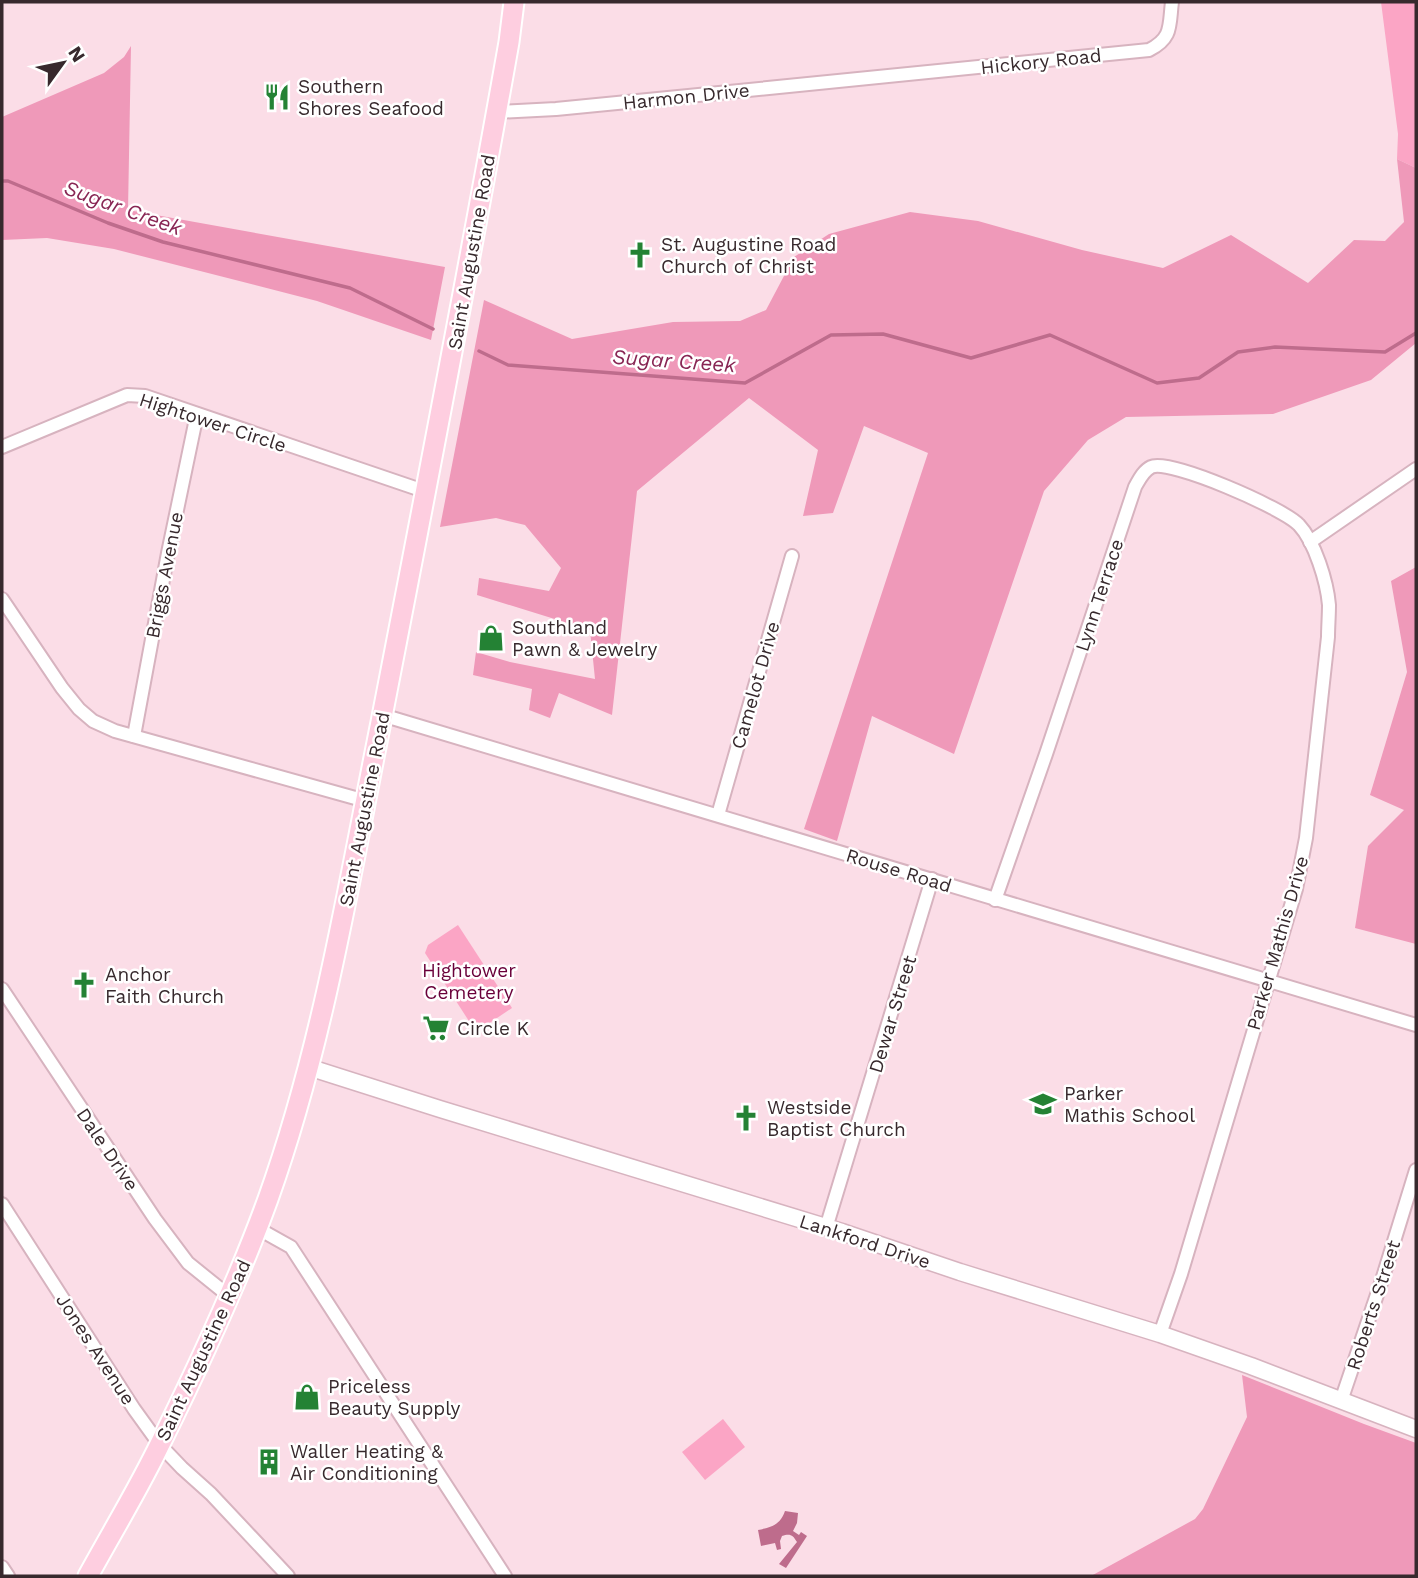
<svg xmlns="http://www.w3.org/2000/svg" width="1418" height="1578" viewBox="0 0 1418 1578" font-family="'Work Sans',sans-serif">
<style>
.green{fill:#fba5c5}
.forest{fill:#ef99b9}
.water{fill:#be6c8c}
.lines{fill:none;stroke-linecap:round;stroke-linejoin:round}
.stream{stroke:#be6c8c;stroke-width:3.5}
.minor-casing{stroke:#d7b3bf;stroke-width:16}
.secondary-casing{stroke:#d7b3bf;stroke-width:19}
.primary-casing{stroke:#fff;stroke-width:23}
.minor{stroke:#fff;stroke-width:12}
.secondary{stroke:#fff;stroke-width:16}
.primary{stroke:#fecee0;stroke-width:19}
.labels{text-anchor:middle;stroke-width:5;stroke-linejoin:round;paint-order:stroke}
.street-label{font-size:19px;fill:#37292d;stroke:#fff}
.poi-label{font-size:19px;fill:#37292d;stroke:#fff;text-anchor:start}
.park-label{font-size:19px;fill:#69003a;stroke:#fff}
.water-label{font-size:21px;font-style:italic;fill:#882654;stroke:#fff}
</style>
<rect width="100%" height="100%" fill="#fbdde7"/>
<g class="green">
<polygon points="1381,2 1416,2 1416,168 1397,159 1398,134"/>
<polygon points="458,925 512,1008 476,1032 425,953 428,945"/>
<polygon points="723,1419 745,1447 705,1480 682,1452"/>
</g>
<g class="forest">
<polygon points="131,46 128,210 445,267 431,340 317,301 114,249 47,238 2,240 2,117 104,73 124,57"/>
<polygon points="1397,159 1416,168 1416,343 1371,380 1273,414 1126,417 1088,440 1044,491 954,754 872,716 837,841 804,829 928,453 864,426 833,513 803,516 818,450 749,398 637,491 612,715 559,693 550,718 529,710 532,689 473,675 476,652 510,662 595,679 590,630 477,595 479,578 549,591 561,568 525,525 496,518 440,527 484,300 572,339 673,322 740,321 766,310 794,257 829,234 910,212 978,221 1082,250 1163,268 1231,235 1308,283 1354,240 1385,241 1404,222"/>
<polygon points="1416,567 1416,944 1355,928 1368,846 1404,810 1370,795 1407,672 1391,581"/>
<polygon points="1242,1375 1364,1424 1416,1443 1416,1576 1091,1576 1195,1519 1203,1509 1247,1417"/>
</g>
<path class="water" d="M785 1511 798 1513 797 1523 793 1531 799 1535 801 1532 807 1536 786 1568 779 1564 797 1542C793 1535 790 1533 782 1536L780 1541 781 1549 777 1550 775 1543 761 1546 758 1530C772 1527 780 1525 785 1511Z"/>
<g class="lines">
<g class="stream">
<polyline points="2,181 8,181 108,223 163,242 350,288 433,329"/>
<polyline points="479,351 508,365 745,383 831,335 883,334 971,358 1050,335 1157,383 1199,378 1238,352 1275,347 1385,352 1416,333"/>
</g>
<g class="minor-casing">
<g id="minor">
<path d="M497 112 556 109 668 98 1149 50C1173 38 1169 25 1172 2"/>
<polyline points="2,447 127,395 145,396 427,492"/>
<polyline points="1310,542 1416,469"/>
<polyline points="2,599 62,688 79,709 93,721 115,731 366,801"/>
<polyline points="382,715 1416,1025"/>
<polyline points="134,736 168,553 197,414"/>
<polyline points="718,815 792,556"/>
<path d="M995 900 1046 754 1135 487C1139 480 1143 471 1151 467 1169 458 1285 509 1299 525 1315 542 1327 582 1329 605 1329 616 1328 627 1328 637L1306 838 1296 889 1181 1274 1160 1334"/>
<polyline points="2,989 155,1219 188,1263 229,1296"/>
<polyline points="2,1204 134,1409 160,1445 182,1468 211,1494 288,1576"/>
<polyline points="257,1228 291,1247 505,1576"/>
<polyline points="826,1228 932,879"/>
<polyline points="1341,1401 1383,1277 1416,1170"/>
<polyline points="2,1567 8,1576"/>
</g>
</g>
<g class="secondary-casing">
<polyline id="secondary" points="308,1067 440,1109 842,1232 960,1272 1160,1334 1251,1366 1416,1429"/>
</g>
<g class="primary-casing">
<path id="primary" d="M88 1576C112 1532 139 1488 161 1442 200 1363 238 1282 268 1199 323 1045 349 882 381 722 425 495 469 269 509 42L514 2"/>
</g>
<use href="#minor" class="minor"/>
<use href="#secondary" class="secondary"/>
<use href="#primary" class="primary"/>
</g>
<defs>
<g id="restaurant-bare" transform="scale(2.1)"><path d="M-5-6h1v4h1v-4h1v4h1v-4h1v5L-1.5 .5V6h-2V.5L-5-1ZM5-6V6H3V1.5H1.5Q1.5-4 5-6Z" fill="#248234" stroke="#fff" stroke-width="2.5" paint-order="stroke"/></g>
<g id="church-bare" transform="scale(2.1)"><path d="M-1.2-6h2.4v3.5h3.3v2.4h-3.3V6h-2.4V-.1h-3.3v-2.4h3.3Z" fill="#248234" stroke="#fff" stroke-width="2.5" paint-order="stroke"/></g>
<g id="shop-bare" transform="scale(2.1)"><path d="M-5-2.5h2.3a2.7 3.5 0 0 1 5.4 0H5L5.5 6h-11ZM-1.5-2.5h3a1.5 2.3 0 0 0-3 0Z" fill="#248234" stroke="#fff" stroke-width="2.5" paint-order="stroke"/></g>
<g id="supermarket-bare" transform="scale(2.1)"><path d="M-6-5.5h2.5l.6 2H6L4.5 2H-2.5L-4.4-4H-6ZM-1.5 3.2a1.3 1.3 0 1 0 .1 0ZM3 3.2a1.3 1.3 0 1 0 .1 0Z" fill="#248234" stroke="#fff" stroke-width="2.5" paint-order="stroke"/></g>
<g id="school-bare" transform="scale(2.1)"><path d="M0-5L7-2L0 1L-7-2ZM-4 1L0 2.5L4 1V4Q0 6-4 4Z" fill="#248234" stroke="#fff" stroke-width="2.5" paint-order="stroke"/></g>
<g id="building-bare" transform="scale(2.1)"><path d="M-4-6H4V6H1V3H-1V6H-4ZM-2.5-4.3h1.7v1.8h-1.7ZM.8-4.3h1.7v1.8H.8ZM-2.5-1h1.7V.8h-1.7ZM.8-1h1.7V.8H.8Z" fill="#248234" stroke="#fff" stroke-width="2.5" paint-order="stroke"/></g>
</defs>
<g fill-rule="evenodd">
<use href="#restaurant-bare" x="277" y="97"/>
<use href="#church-bare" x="640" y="255"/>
<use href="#shop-bare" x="491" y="638"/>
<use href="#church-bare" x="84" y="985"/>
<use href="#supermarket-bare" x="436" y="1028"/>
<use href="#school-bare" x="1043" y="1104"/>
<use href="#church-bare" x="746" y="1118"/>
<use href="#shop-bare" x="307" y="1397"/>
<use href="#building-bare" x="269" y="1462"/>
</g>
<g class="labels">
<g class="street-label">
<text transform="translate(1041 61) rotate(-6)" y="7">Hickory Road</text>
<text transform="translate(686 96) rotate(-6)" y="7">Harmon Drive</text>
<text transform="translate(471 252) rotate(-80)" y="7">Saint Augustine Road</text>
<text transform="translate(213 422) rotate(18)" y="7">Hightower Circle</text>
<text transform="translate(164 575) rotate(-79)" y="7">Briggs Avenue</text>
<text transform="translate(1099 595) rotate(-72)" y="7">Lynn Terrace</text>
<text transform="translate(755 685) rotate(-74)" y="7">Camelot Drive</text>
<text transform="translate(364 809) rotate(-79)" y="7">Saint Augustine Road</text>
<text transform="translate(899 870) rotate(17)" y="7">Rouse Road</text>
<text transform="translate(1277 943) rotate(-74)" y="7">Parker Mathis Drive</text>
<text transform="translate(892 1014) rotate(-73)" y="7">Dewar Street</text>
<text transform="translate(108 1149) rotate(56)" y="7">Dale Drive</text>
<text transform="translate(865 1241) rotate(18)" y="7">Lankford Drive</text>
<text transform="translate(1373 1305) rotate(-72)" y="7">Roberts Street</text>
<text transform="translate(96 1349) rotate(57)" y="7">Jones Avenue</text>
<text transform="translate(203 1350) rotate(-65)" y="7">Saint Augustine Road</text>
</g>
<g class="poi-label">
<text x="298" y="93">Southern<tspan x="298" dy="22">Shores Seafood</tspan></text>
<text x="661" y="251">St. Augustine Road<tspan x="661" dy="22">Church of Christ</tspan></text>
<text x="512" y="634">Southland<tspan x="512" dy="22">Pawn &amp; Jewelry</tspan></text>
<text x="105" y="981">Anchor<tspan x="105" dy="22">Faith Church</tspan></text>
<text x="457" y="1035">Circle K</text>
<text x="1064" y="1100">Parker<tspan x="1064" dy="22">Mathis School</tspan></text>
<text x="767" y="1114">Westside<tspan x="767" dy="22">Baptist Church</tspan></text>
<text x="328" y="1393">Priceless<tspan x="328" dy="22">Beauty Supply</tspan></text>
<text x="290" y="1458">Waller Heating &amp;<tspan x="290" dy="22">Air Conditioning</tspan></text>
</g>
<g class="park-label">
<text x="469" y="977">Hightower<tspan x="469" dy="22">Cemetery</tspan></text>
</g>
<g class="water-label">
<text transform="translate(123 208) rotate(20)" y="7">Sugar Creek</text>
<text transform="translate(674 361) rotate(4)" y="7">Sugar Creek</text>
</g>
</g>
<rect width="1418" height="1578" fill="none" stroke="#37292d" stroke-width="7"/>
<g transform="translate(63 63) rotate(57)" stroke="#ffffff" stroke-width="5" paint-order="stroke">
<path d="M0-5L12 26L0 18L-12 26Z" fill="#37292d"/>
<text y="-10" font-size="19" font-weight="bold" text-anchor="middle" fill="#37292d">N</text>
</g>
</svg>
